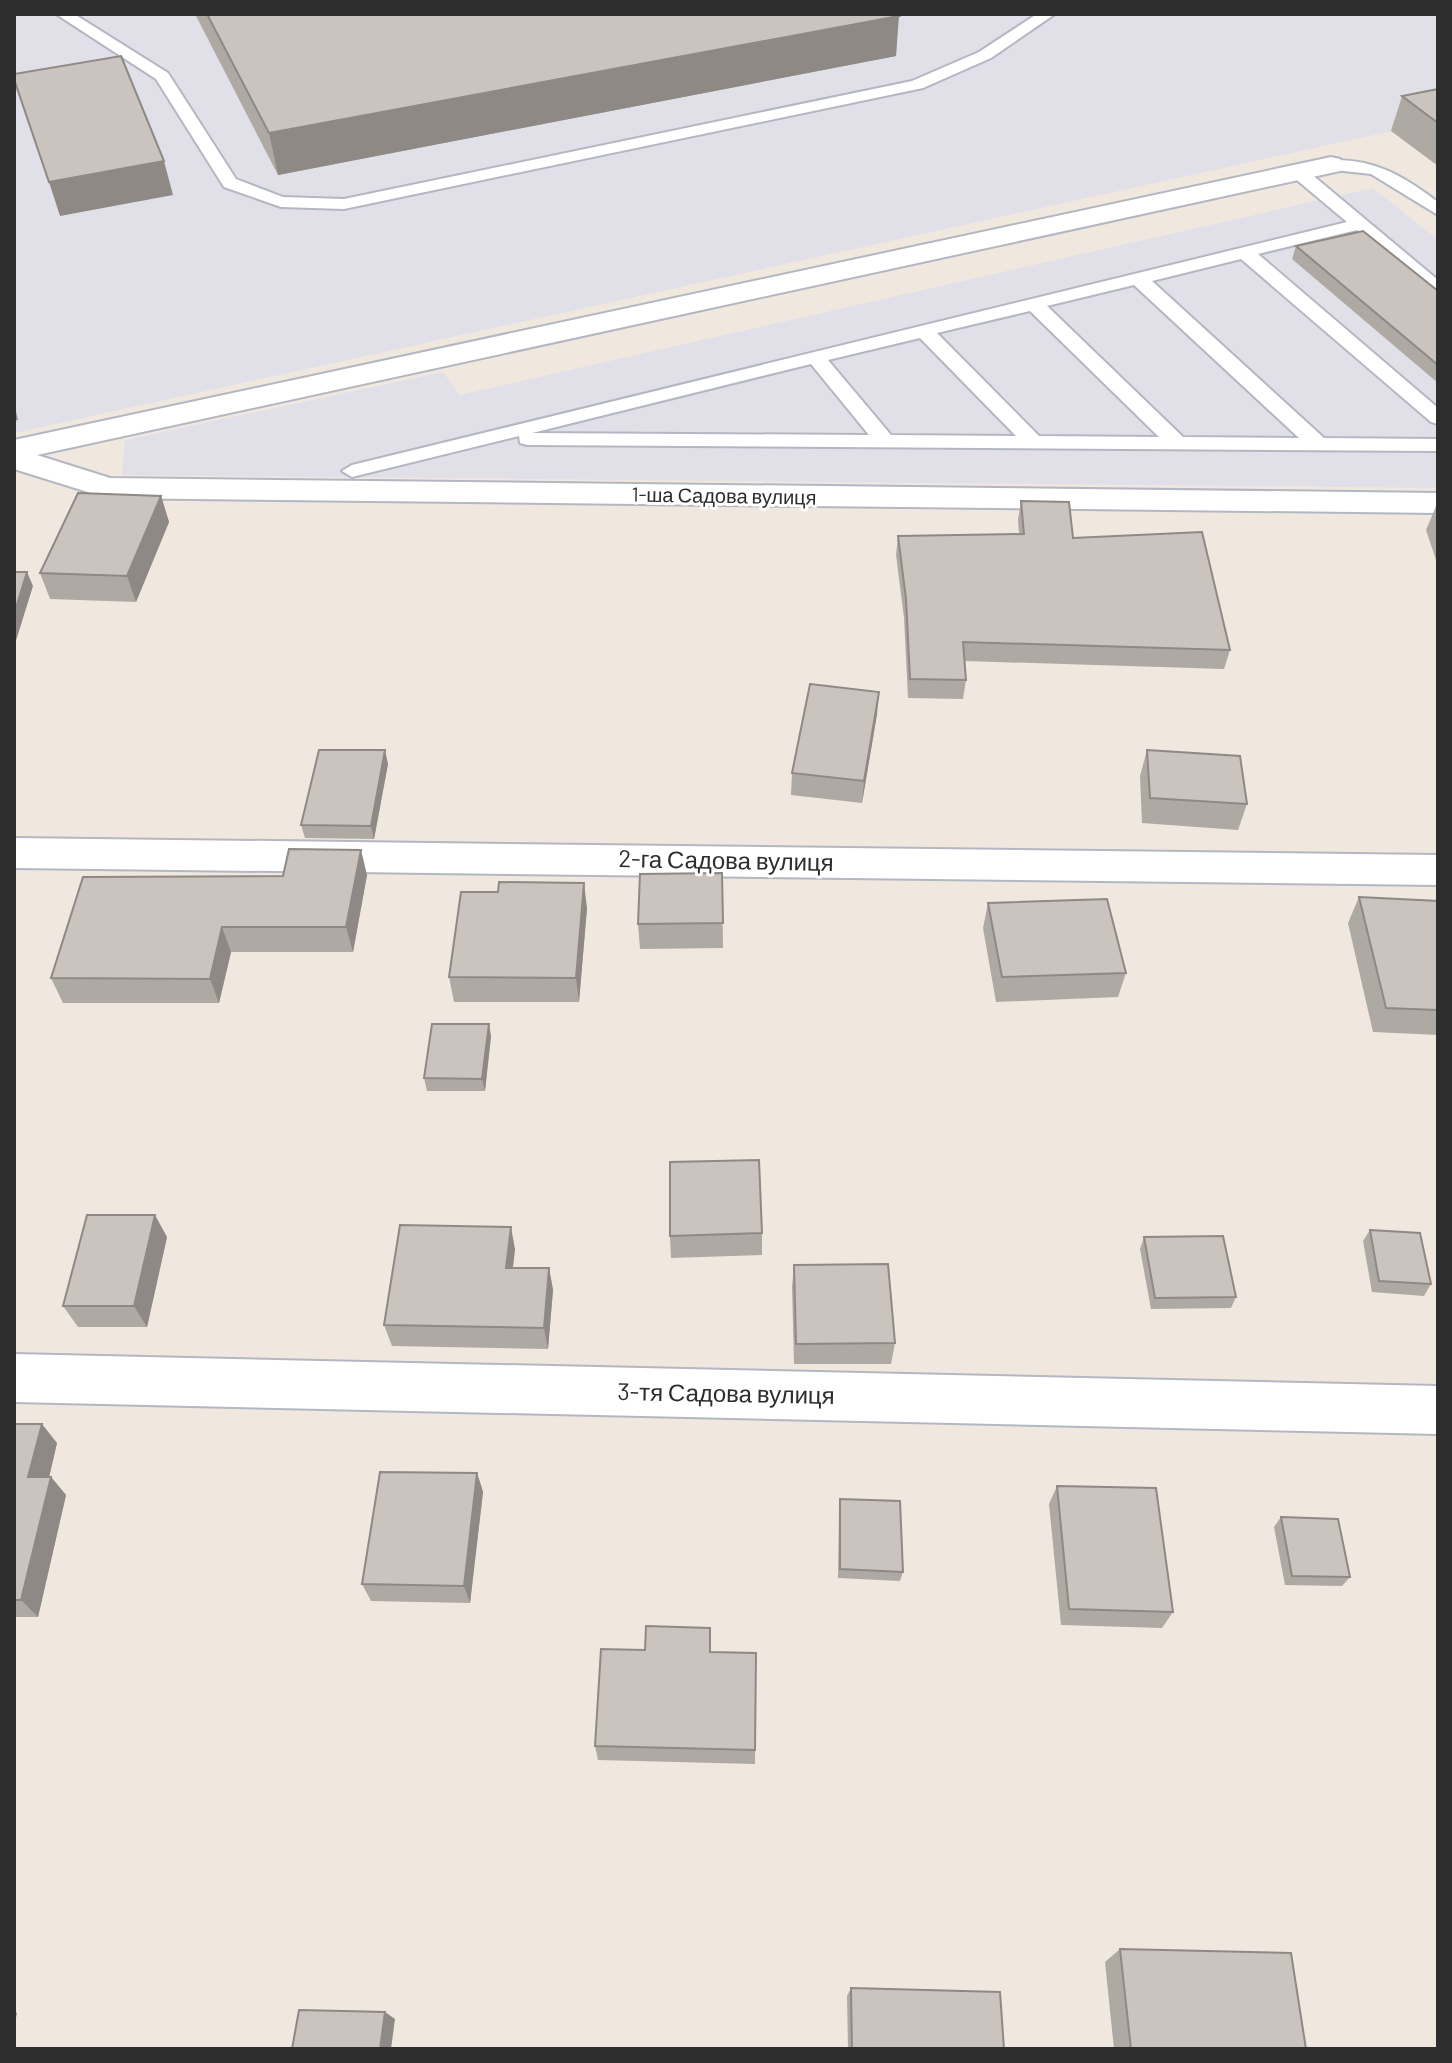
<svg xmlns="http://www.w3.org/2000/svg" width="1452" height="2063" viewBox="0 0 1452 2063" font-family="Barlow,sans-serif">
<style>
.industrial{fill:#e1e0e8}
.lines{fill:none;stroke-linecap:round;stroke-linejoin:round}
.lane-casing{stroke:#b3b7c2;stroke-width:4}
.street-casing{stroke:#b3b7c2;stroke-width:4}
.lane{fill:#fff;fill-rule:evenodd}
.street{fill:#fff;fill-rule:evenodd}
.wall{fill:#afa9a3}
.shaded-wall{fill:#8e8985}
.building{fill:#cbc4be;stroke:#8e8985;stroke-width:2}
.labels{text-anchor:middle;stroke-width:6;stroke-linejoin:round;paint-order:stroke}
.far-street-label{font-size:20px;fill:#2d2d2d;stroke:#fff}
.street-label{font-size:24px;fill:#2d2d2d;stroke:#fff}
</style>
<rect width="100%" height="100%" fill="#f0e7df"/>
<g class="industrial">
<polygon points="14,14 1438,14 1438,121 14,433"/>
<polygon points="1373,188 1438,240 1438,488 122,475 125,440 443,372 460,395"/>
</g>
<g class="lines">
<g class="lane-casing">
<g id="lane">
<polygon points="56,14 74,14 168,73 236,179 283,197 344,199 912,81 979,52 1037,14 1055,14 991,58 923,88 344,209 281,207 224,187 156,79"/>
<path d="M1331 160C1376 159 1403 176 1438 202V215L1371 174 1325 169 1322 165 1325 161Z"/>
<path d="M1298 167 1304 168 1438 280V295L1431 293 1357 230 1258 254 1438 408V424L1431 422 1241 259 1152 281 1324 438 1438 439V451L527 445 520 443 519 436 352 477 342 471 352 465 1347 222 1292 176 1289 172 1292 168ZM1134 285 1299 438 1183 437 1047 306ZM1030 311 1159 437 1039 436 937 333ZM920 338 1016 436 891 435 828 360ZM811 364 869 435 532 433Z"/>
</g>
</g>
<g class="street-casing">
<g id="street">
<polygon points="1331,157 1340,159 1344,165 1340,171 37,455 110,478 1438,493 1438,513 107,498 14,469 14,440"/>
<polygon points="14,838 1438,855 1438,885 14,868"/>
<polygon points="14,1354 1438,1386 1438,1434 14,1402"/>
</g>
</g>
<use href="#lane" class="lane"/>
<use href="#street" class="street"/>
</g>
<g class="wall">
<polygon points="195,14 897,14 896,56 278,175"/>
<polygon points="1438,89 1438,166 1391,131 1402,96"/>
<polygon points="1296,246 1438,291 1438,383 1292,259"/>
<polygon points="161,496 169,522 136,602 50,599 40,573"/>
<polygon points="1021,501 1230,650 1224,669 965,661 966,680 963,699 908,698 904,618 896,555 898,536 1019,534 1018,520"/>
<polygon points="1437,504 1438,504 1438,566 1426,530"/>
<polygon points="877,714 862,803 791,795 792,773"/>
<polygon points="1147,750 1247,804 1238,830 1142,823 1140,776"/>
<polygon points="388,764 374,839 305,838 301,825"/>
<polygon points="722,873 723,948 640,949 638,924"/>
<polygon points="367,875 353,952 231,952 219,1003 63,1003 51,978"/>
<polygon points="1359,897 1438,901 1438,1035 1373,1032 1348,923"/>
<polygon points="988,903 1126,973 1118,997 996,1002 983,928"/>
<polygon points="587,908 579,1002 454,1002 449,977"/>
<polygon points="491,1036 485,1091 427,1091 424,1078"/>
<polygon points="1370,1230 1431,1284 1424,1296 1372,1292 1363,1241"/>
<polygon points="762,1233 762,1255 671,1258 670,1236"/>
<polygon points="167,1237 147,1327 78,1327 63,1306"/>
<polygon points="1144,1237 1236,1297 1231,1308 1151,1309 1140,1249"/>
<polygon points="515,1249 513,1268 549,1268 553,1290 548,1349 392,1346 384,1325"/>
<polygon points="794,1265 895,1343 891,1364 794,1364 792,1287"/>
<polygon points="14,1424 57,1443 49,1477 51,1477 66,1495 38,1617 14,1617"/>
<polygon points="477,1473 483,1492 470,1603 371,1601 362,1584"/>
<polygon points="1057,1486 1173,1612 1162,1628 1061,1625 1049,1504"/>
<polygon points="840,1499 903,1572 900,1581 838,1578 839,1509"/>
<polygon points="1281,1517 1350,1577 1342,1586 1285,1585 1274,1527"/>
<polygon points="711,1652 755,1750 755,1764 598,1760 595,1746"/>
<polygon points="1120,1949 1306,2049 1114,2049 1105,1962"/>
<polygon points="851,1988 1004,2049 848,2049 847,1996"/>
</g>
<g class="shaded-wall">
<polygon points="899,16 896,56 278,175 269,133"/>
<polygon points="164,161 173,195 60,216 49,182"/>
<polygon points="14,403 18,420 14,421"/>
<polygon points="161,496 169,522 136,602 127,576"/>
<polygon points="27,572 33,586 14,647 14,614"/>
<polygon points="879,692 877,714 862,803 864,781"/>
<polygon points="385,750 388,764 374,839 371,826"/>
<polygon points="361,850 367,875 353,952 346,927"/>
<polygon points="584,883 587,908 579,1002 576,978"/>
<polygon points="222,927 231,952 219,1003 210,979"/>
<polygon points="489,1024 491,1036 485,1091 482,1079"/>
<polygon points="155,1215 167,1237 147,1327 134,1306"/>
<polygon points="511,1227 515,1249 510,1289 506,1268"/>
<polygon points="549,1268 553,1290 548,1349 544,1328"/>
<polygon points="42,1424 57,1443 45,1495 28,1477"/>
<polygon points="477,1473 483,1492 470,1603 464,1586"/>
<polygon points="51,1477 66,1495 38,1617 21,1600"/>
<polygon points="14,2011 17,2013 14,2027"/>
<polygon points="385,2012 395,2019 391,2049 380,2049"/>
</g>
<g class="building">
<polygon points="207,14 897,14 899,16 269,133"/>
<polygon points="121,56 164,161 49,182 14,79 14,74"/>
<polygon points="1438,89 1438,123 1402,96"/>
<polygon points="1363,231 1438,291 1438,365 1296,246"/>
<polygon points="78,493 161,496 127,576 40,573"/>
<polygon points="1021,501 1069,502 1073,538 1202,532 1230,650 963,642 966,680 910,679 906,599 898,536 1024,534"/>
<polygon points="14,572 27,572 14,614"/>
<polygon points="810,684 879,692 864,781 792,773"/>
<polygon points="319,750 385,750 371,826 301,825"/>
<polygon points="1147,750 1240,756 1247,804 1150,798"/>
<polygon points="289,849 361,850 346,927 222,927 210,979 51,978 83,877 283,876"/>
<polygon points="722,873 723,923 638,924 640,874"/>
<polygon points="499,882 584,883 576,978 449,977 461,892 498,892"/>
<polygon points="1359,897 1438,901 1438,1010 1386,1008"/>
<polygon points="1107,899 1126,973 1002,977 988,903"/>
<polygon points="432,1024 489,1024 482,1079 424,1078"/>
<polygon points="759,1160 762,1233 670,1236 670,1162"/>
<polygon points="87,1215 155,1215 134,1306 63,1306"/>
<polygon points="400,1225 511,1227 506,1268 549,1268 544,1328 384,1325"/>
<polygon points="1370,1230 1420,1233 1431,1284 1379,1281"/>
<polygon points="1223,1236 1236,1297 1155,1298 1144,1237"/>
<polygon points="888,1264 895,1343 796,1344 794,1265"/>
<polygon points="14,1424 42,1424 28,1477 51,1477 21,1600 14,1600"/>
<polygon points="380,1472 477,1473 464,1586 362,1584"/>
<polygon points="1057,1486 1156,1488 1173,1612 1069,1609"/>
<polygon points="840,1499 900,1501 903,1572 840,1569"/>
<polygon points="1281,1517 1338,1519 1350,1577 1292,1576"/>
<polygon points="646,1626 710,1628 710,1652 756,1653 755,1750 595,1746 601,1649 645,1650"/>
<polygon points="1120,1949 1291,1953 1306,2049 1131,2049"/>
<polygon points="851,1988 1000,1992 1004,2049 852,2049"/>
<polygon points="299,2010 385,2012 380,2049 292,2049"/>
</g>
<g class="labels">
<g class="far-street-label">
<text transform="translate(724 496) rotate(1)" y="7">1-ша Садова вулиця</text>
</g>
<g class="street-label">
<text transform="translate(726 861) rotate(1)" y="8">2-га Садова вулиця</text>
<text transform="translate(726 1394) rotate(1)" y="8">3-тя Садова вулиця</text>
</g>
</g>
<rect width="1452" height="2063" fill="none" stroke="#2d2d2d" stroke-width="32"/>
</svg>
